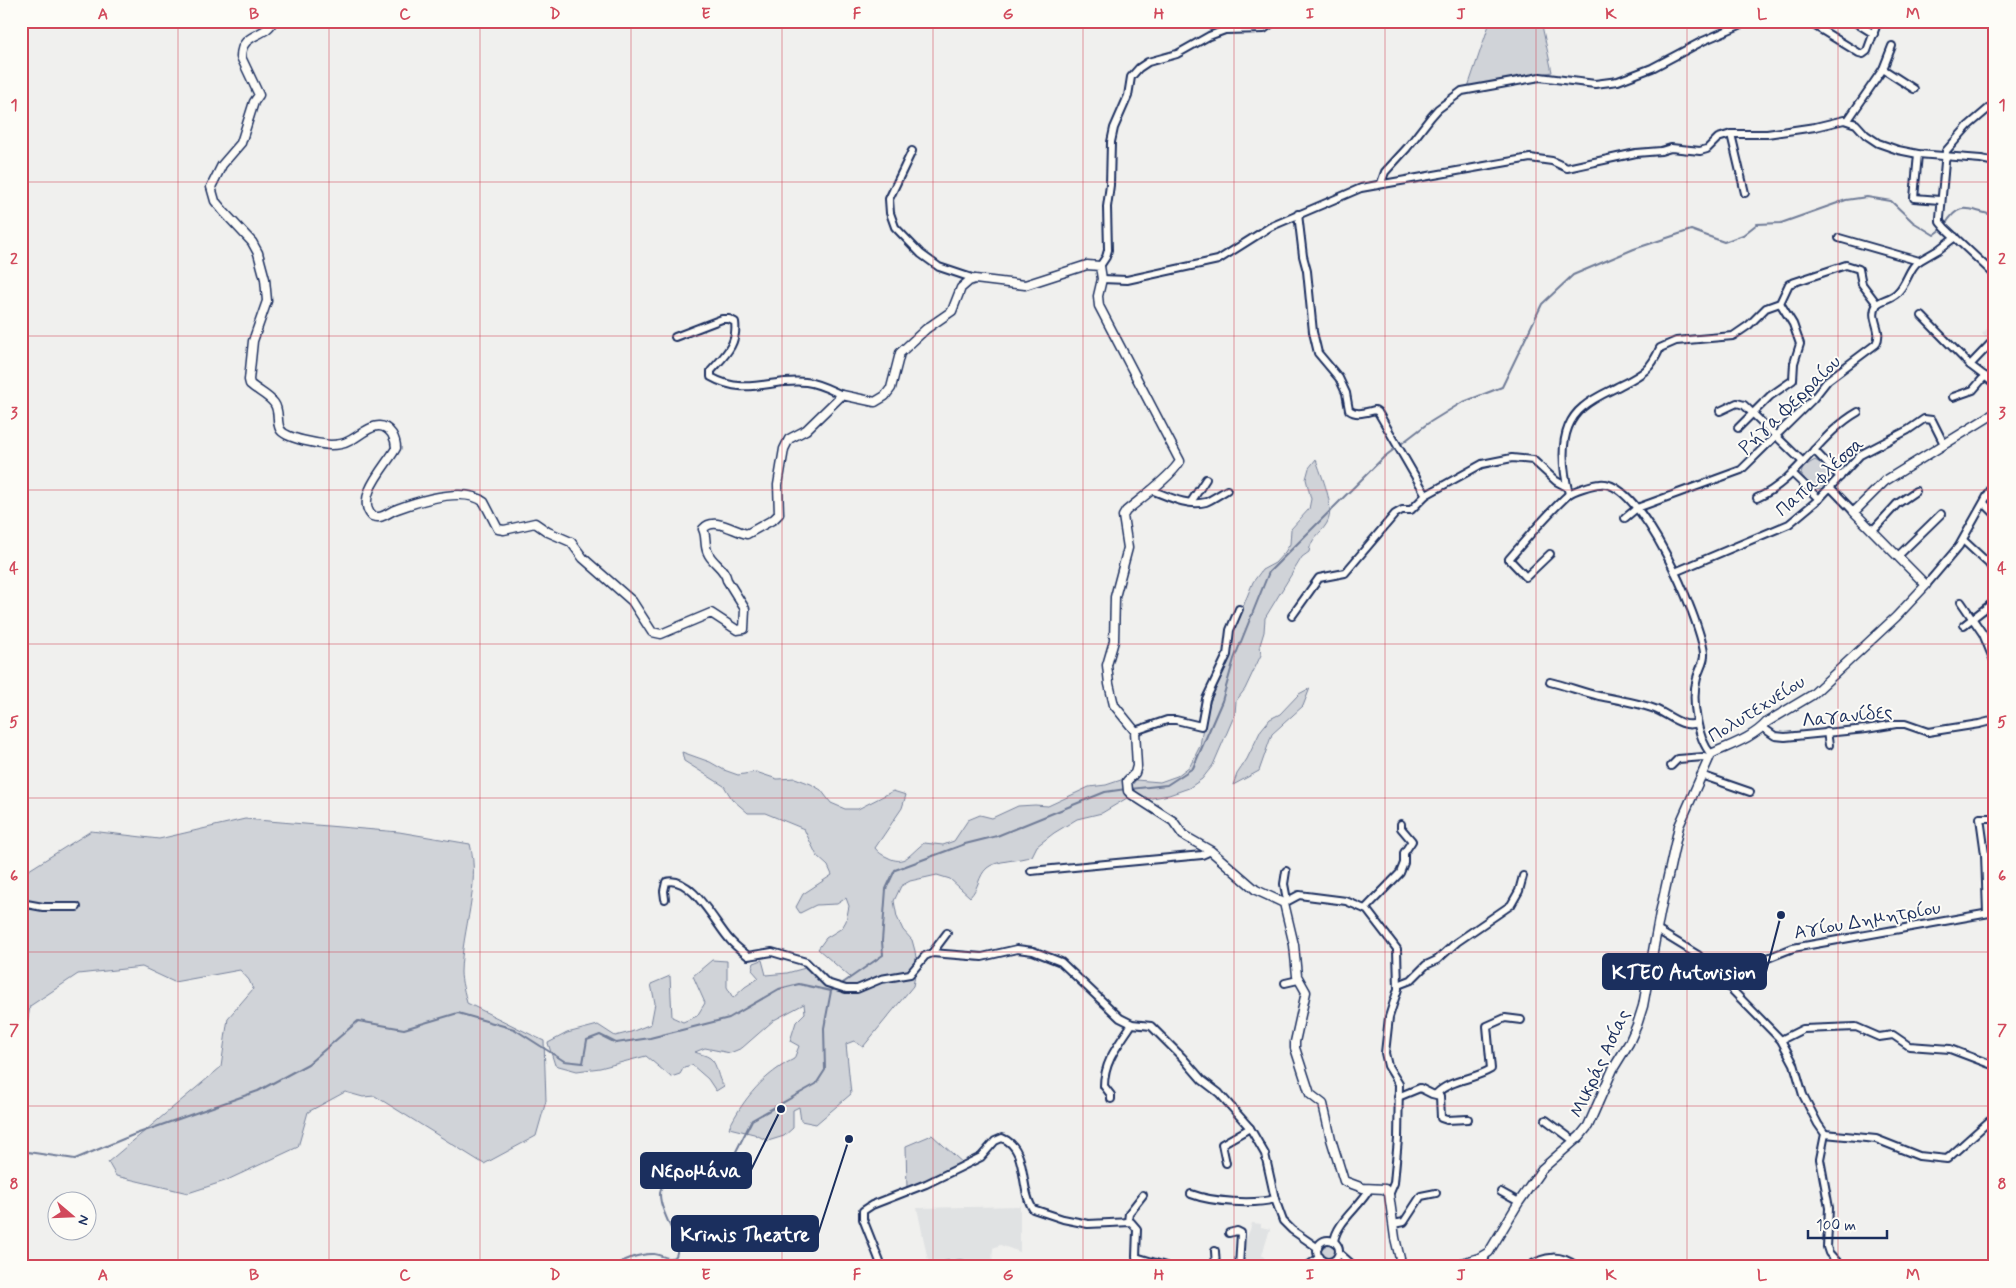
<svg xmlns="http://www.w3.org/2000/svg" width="2016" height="1288" viewBox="0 0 2016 1288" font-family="Mynerve,sans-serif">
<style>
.built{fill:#e0e2e3}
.green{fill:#d0d3d8;stroke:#76819b}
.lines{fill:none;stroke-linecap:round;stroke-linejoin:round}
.stream{stroke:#6f7b97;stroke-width:2}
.minor-casing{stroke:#1b2f5e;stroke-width:10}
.tertiary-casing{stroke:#1b2f5e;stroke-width:11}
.minor{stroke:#fdfcf7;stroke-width:6}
.tertiary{stroke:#fdfcf7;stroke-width:8}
.grid{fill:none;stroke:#d1495b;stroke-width:1;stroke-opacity:0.55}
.labels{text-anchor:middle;stroke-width:4;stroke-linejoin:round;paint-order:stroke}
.street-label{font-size:19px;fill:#1b2f5e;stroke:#fdfcf7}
.leader{fill:none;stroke:#1b2f5e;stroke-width:2}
.callout-dot{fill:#1b2f5e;stroke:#fdfcf7;stroke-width:2}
.callout{fill:#1b2f5e;stroke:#1b2f5e;stroke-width:2}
.callout-label{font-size:20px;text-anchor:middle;font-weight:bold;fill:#fff}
.neatline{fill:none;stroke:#d1495b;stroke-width:2}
.grid-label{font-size:16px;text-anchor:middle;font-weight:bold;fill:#d1495b}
</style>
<rect width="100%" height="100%" fill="#f0f0ee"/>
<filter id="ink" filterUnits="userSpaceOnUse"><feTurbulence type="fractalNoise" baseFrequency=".02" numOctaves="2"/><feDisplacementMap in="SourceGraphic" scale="10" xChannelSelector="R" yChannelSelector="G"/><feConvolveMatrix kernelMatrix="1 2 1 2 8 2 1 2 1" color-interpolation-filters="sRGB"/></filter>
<g filter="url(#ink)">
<g class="built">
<polygon points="1995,320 1995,346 1982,334"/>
<polygon points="1020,1206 1020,1252 1000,1245 993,1248 992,1265 966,1262 929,1265 917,1208"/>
<polygon points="1252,1223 1261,1224 1261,1227 1270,1229 1262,1255 1272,1267 1240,1267 1244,1243 1250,1230"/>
</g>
<g class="green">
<polygon points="1541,21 1552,72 1468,87 1490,22"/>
<path d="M1316 459C1321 476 1336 506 1327 523 1320 535 1311 537 1309 552L1302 557 1265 618 1264 632 1260 645 1261 655 1245 689 1236 701 1235 714 1213 765 1202 779 1189 788 1169 795 1147 799 1134 792 1132 785 1136 780 1160 782 1177 776 1190 766 1200 746 1204 720 1218 680 1226 668 1235 626 1253 582 1262 570 1275 563 1285 552 1290 544 1291 529 1309 509 1311 499 1306 479 1309 468Z"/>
<polygon points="1815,460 1824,465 1830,477 1828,483 1822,489 1812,488 1801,474 1803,467"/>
<polygon points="1310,688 1303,706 1272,734 1259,771 1233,785 1237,774 1247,759 1261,730 1270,719 1280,714 1299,694"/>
<path d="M682 752 710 762 724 770 738 775 756 772 777 779 795 778 811 784 821 790 831 803 845 809H858L893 791 906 795 902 808 875 848C878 852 882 855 887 857 905 867 910 853 924 843L943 845 954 841 968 820 980 815 992 818 1018 806 1035 805 1048 806 1089 787 1106 785 1127 778 1125 793 1127 798 1102 813 1077 819 1054 833 1037 846 1032 856C1019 861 996 860 987 868 978 876 979 888 970 897L950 879 937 875 910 881 901 886 894 901 897 917 903 930 912 940 915 951 917 965 913 986 863 1047 854 1041 846 1044 851 1094 816 1124 801 1121 799 1107 793 1110V1128L784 1136 768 1141 754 1134 729 1128C743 1099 765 1073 794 1059L799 1046 790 1041 796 1022 805 1013 804 1004 774 1020 742 1048 730 1053 705 1048 695 1052C699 1054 706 1055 710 1058 719 1065 716 1078 724 1086L716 1091 708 1079 692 1065 684 1067 680 1074 671 1077 646 1056 600 1068 577 1071 555 1065 548 1043 567 1033 598 1025 615 1036 631 1032 651 1024 655 1003 651 984 670 976 672 1017 683 1022 697 1016 705 1003 693 976 712 960 727 961V987L733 998 745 987 759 978 752 970 754 963 762 960 766 975 787 973 809 967 834 987 843 984 850 977 818 949 826 938 842 928 846 921 849 906 846 898 837 904 816 905 800 913 796 907 803 894 832 875 828 866 817 856 804 829 765 813H748L732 799 724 786 684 761Z"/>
<path d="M245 819 399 832 470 844C481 885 462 930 461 972 461 982 465 993 467 1003L544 1041 546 1101 536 1136 484 1164 375 1096 363 1097 345 1092 308 1112 298 1147 225 1181 188 1193 116 1176 108 1162 221 1067 228 1018 253 989 249 980 240 970 174 982 142 967 78 974 30 1006 21 1062V875L91 831 159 839Z"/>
<polygon points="932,1135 965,1165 907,1189 906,1146"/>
<polygon points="1331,1242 1337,1250 1331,1259 1324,1259 1319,1254 1320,1250"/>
</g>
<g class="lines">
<g class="stream">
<path d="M1945 225C1961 198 1970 212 1995 215"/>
<polyline points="1130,789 1167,785 1193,768 1222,701 1234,659 1269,572 1384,457 1427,424 1461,403 1502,387 1542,304 1573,275 1634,249 1691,230 1724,242 1743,235 1757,224 1781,223 1846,200 1867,197 1891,201 1913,222 1934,235 1942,229"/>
<polyline points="840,985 883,955 882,941 886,889 895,870 965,844 997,836 1105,792 1126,789"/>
<polyline points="21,1151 75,1159 133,1135 258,1091 308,1064 358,1021 404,1029 458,1013 514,1029 564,1061 583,1063 587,1040 600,1035 616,1043 650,1038 729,1018 779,989 799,984 831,991"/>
<path d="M612 1267C623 1260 640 1253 654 1254 663 1255 667 1261 676 1256 684 1239 650 1202 663 1185 675 1170 689 1183 703 1184 709 1184 716 1181 722 1179L752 1120 816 1084 825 1070 824 1028 831 991 836 988"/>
</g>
<g class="minor-casing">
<g id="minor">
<polyline points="1807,21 1859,53 1863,54 1867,51 1878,21"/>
<polyline points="1853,21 1874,34"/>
<polyline points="1883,69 1914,89"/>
<polyline points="1995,103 1968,126 1946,151 1940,218 1940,222 1945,228 1995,275"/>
<polyline points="1848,120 1883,69 1892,46"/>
<polyline points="1731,134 1745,193"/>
<polyline points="912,151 889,199 890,213 895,227 921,254 939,267 975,279"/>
<polyline points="1918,154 1914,198 1940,200"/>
<polyline points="1381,183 1385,172 1407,148 1431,117 1438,109 1462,91 1540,77 1595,84 1618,81 1652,68 1703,41 1749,21"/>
<path d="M1298 214 1303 256 1307 271 1313 332 1318 353 1339 378 1346 393 1349 410C1357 416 1366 412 1375 410L1378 412 1426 495"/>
<polyline points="1839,238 1919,261 1938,250 1955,237"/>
<polyline points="1100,266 1106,257 1108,250 1107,207 1110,185 1111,142 1114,128 1128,96 1131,77 1139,68 1148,62 1177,54 1209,36 1225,30 1264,29 1275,21"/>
<polyline points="1102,279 1127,280 1218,260 1270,227 1361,188 1530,158 1552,161 1567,168 1636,153 1661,151 1671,148 1700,151 1707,149 1718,138 1731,134 1767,134 1815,127 1844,120 1856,124 1866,135 1878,143 1898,150 1918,154 1981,159 1995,162"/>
<path d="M1877 304C1883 299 1891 299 1897 293 1907 284 1909 267 1919 261"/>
<polyline points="1922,316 1970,365 1995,384"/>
<path d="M675 337 722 319H729L735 322C738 345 724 356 711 371V377C746 397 771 378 806 382 818 383 831 390 842 395"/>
<polyline points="1970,365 1992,342"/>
<polyline points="1953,397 1973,390 1985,376"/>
<polyline points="1720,411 1737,403 1744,405 1803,462"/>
<polyline points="1738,428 1770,396 1793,380 1794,363 1800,344 1793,324 1780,303"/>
<polyline points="1814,450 1840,477"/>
<polyline points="1792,473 1819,499"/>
<polyline points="1830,487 1854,512"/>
<path d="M1151 490C1167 496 1188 507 1206 502 1213 499 1220 494 1227 490"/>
<path d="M1569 494C1562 466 1558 427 1583 407 1594 397 1610 391 1623 384 1643 374 1651 369 1660 348L1676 341 1733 336 1749 325 1766 308 1780 303 1789 284 1846 265 1859 269 1862 284 1877 304"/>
<path d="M1757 498C1798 480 1819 434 1858 412"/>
<polyline points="1191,502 1206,479"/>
<polyline points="1984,503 1995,514"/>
<path d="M1625 518 1637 508 1741 470 1813 399 1828 380 1876 344C1884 329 1868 319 1877 304"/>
<polyline points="1873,530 1897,504 1916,491"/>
<polyline points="1963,540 1988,563 1995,573"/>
<path d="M1550 554 1526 577 1509 559C1528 537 1547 514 1568 495 1572 491 1594 484 1600 484 1641 479 1700 619 1704 653 1705 662 1699 669 1697 678 1691 699 1697 738 1711 754"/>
<polyline points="1898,556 1941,514"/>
<polyline points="1675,572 1789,524 1819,499 1860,455 1908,430 1924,419 1932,420 1944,444"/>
<polyline points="1926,585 1959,546 1995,482"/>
<polyline points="1961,602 1983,634 1995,663"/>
<polyline points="1292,616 1319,578 1345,573 1395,514 1402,510 1411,510 1426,495 1482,464 1512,458 1533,460 1556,481 1567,487"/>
<polyline points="1964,625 1995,601"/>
<path d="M1550 682C1567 686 1582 692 1599 696 1618 700 1636 702 1655 709 1668 714 1683 729 1697 723"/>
<polyline points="1762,727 1775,736 1785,737 1866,729 1896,724 1905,724 1928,732 1979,724 1995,720"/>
<polyline points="1135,731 1167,720 1176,720 1201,726 1206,699 1227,655 1230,630 1239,609"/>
<polyline points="1827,732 1829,745"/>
<polyline points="1671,766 1678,759 1704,757 1709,759"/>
<polyline points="1701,775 1750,792"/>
<polyline points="1031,871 1202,855 1211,851"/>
<polyline points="1286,871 1284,884 1287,900"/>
<path d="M665 899 664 891 666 882C691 874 716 925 730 940 735 946 742 951 748 956L772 952 806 962 827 983 846 989H857L881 979 910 974 925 956 932 953 982 957 1017 949 1033 951 1061 962 1120 1018 1132 1024 1151 1026 1182 1057 1202 1080 1219 1093 1250 1128 1265 1154 1275 1199 1283 1221 1292 1230 1318 1248"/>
<polyline points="21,903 43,907 77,907"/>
<polyline points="1284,903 1299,895 1346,901 1367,910 1397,949 1398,989 1389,1017 1385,1053 1388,1066 1399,1084 1398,1139 1394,1183 1389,1195"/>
<polyline points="1365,909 1400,873 1404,863 1404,853 1412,841 1401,828 1401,824"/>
<polyline points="1987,913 1985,854 1980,818 1995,818"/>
<polyline points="1657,930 1698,955 1781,1040 1794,1064 1803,1095 1818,1124 1825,1134 1820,1159 1829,1208 1827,1247 1829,1253 1842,1267"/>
<polyline points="932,953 947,933"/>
<polyline points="1285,983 1298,980"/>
<polyline points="1398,985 1411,980 1426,965 1437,960 1457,942 1511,905 1519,891 1523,876"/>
<polyline points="1727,985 1740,969 1793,948 1995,912"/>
<polyline points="1781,1040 1803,1029 1856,1027 1879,1037 1893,1035 1909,1046 1950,1049 1995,1066"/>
<path d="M1436 1094C1451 1079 1473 1080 1491 1069L1487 1026 1505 1018 1521 1020"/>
<polyline points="1398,1097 1420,1088 1432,1094 1440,1096 1441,1118 1447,1120 1468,1119"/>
<path d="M1111 1099V1095L1104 1086C1104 1061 1119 1044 1132 1024"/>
<polyline points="1546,1120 1574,1141"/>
<polyline points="1825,1134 1876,1139 1919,1156 1947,1159 1995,1116"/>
<polyline points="1226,1163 1222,1144 1250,1128"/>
<polyline points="1501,1192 1519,1202"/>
<path d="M1191 1194C1212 1202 1253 1205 1275 1199"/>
<polyline points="1128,1222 1129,1213 1143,1195"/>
<polyline points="1393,1224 1404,1222 1421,1196 1436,1193"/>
<polyline points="1229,1233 1237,1231 1241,1233 1239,1267"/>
<circle cx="1328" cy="1251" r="11"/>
<path d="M1334 1242C1336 1222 1361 1206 1370 1188"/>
<polyline points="1215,1251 1216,1267"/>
<polyline points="1339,1253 1355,1267"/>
<path d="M882 1267 863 1219V1211L872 1205 926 1184 959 1168 981 1157 995 1141 1002 1138C1029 1148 1019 1189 1033 1209L1063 1219 1088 1224 1131 1222 1137 1229 1136 1257 1169 1267"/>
<polyline points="1306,1267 1320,1257"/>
<polyline points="1483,1267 1486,1254"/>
<path d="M1528 1267C1545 1255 1560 1254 1578 1267"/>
</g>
</g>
<g class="tertiary-casing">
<g id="tertiary">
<path d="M273 21C266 38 241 32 241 57L259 95 254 102 241 143 222 165 211 187 215 201 224 212 252 242 258 253 265 279 267 301 253 341 249 380 250 384C258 391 268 395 274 403 280 411 276 421 280 429 285 439 320 444 330 445 336 445 344 444 349 441 362 435 379 415 392 434 395 439 396 442 396 448 387 465 354 497 372 516 382 520 388 512 397 509 419 501 464 486 484 502L498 529 504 530 535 523 548 532 571 542 583 558 632 601 652 632 661 634 711 613 737 630 744 629 745 609 727 580C725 568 712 563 708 553 704 546 707 537 703 529 714 516 733 531 747 534L774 519 779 514 778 485 784 449 789 439 806 430 842 395 875 402 885 396 891 388 900 353 926 329 952 311 961 288 969 281 975 279 1025 285 1087 265 1100 266 1102 279 1098 296 1099 306 1180 461C1172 476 1140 499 1126 511L1123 516 1128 548 1115 597 1114 641 1107 665 1109 684 1114 705 1135 731 1137 766 1135 773 1127 781 1128 791 1131 794 1173 821 1183 835 1211 851 1256 890 1284 903 1294 945 1297 976 1306 992 1295 1042V1048L1310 1094 1323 1104 1331 1139 1344 1181 1363 1188 1385 1189 1389 1194 1395 1238 1402 1267"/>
<polyline points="938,1267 960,1265 982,1267"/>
<path d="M1449 1267 1479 1258 1489 1252 1519 1202 1542 1169 1580 1136 1588 1126 1613 1069 1629 1043 1637 1025 1643 1006 1660 913 1679 826 1711 754C1730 745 1753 738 1767 722L1812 695 1896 617 1926 585 1854 512 1885 481 1995 413"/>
</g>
</g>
<use href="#minor" class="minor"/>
<use href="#tertiary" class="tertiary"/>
</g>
</g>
<path class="grid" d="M178 21V1267M329 21V1267M480 21V1267M631 21V1267M782 21V1267M933 21V1267M1083 21V1267M1234 21V1267M1385 21V1267M1536 21V1267M1687 21V1267M1838 21V1267M21 182H1995M21 336H1995M21 490H1995M21 644H1995M21 798H1995M21 952H1995M21 1106H1995"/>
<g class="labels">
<g class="street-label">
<text transform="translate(1789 404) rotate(-44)" y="7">Ρήγα Φερραίου</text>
<text transform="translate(1819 476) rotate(-41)" y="7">Παπαφλέσσα</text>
<text transform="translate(1756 708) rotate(-32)" y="7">Πολυτεχνείου</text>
<text transform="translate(1847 715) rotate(-6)" y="7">Λαγανίδες</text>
<text transform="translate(1867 919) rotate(-10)" y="7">Αγίου Δημητρίου</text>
<text transform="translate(1599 1063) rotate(-65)" y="7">Μικράς Ασίας</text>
</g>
</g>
<path class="leader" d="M1781 915L1766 972M781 1109L751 1170M849 1139L818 1234"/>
<g class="callout-dot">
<circle cx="1781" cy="915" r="5"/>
<circle cx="781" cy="1109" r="5"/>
<circle cx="849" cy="1139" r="5"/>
</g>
<g class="callout">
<rect x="1603" y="954" width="163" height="35" rx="5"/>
<rect x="641" y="1153" width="110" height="35" rx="5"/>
<rect x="672" y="1216" width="146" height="35" rx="5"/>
</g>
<g class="callout-label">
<text x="1684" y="979">KTEO Autovision</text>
<text x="696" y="1177">Νερομάνα</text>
<text x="745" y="1241">Krinis Theatre</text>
</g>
<rect width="2016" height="1288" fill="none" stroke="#fdfcf7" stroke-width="55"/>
<g transform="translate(72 1216) rotate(109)"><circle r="24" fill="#fdfcf7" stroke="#a3aaba"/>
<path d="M0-4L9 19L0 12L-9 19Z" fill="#d1495b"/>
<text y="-8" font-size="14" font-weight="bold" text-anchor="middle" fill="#1b2f5e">N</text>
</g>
<path d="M1808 1230v8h79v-8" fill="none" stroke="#1b2f5e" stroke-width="2.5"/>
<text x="1816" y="1230" font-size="15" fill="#1b2f5e" stroke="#fdfcf7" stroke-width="4" paint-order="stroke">100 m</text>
<rect x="28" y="28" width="1960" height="1232" class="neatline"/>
<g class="grid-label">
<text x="103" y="19">A</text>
<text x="254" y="19">B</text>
<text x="405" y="19">C</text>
<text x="555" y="19">D</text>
<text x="706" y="19">E</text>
<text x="857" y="19">F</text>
<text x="1008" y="19">G</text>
<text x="1159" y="19">H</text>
<text x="1310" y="19">I</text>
<text x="1461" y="19">J</text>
<text x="1611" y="19">K</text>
<text x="1762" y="19">L</text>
<text x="1913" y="19">M</text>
<text x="14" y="110">1</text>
<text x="2002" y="110">1</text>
<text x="14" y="264">2</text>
<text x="2002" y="264">2</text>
<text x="14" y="418">3</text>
<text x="2002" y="418">3</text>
<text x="14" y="573">4</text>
<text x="2002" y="573">4</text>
<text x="14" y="727">5</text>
<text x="2002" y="727">5</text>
<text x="14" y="881">6</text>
<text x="2002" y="881">6</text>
<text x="14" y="1035">7</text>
<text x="2002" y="1035">7</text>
<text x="14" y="1189">8</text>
<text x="2002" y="1189">8</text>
<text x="103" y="1280">A</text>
<text x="254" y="1280">B</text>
<text x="405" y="1280">C</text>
<text x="555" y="1280">D</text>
<text x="706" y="1280">E</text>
<text x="857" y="1280">F</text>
<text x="1008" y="1280">G</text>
<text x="1159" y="1280">H</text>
<text x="1310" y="1280">I</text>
<text x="1461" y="1280">J</text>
<text x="1611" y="1280">K</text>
<text x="1762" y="1280">L</text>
<text x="1913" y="1280">M</text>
</g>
</svg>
